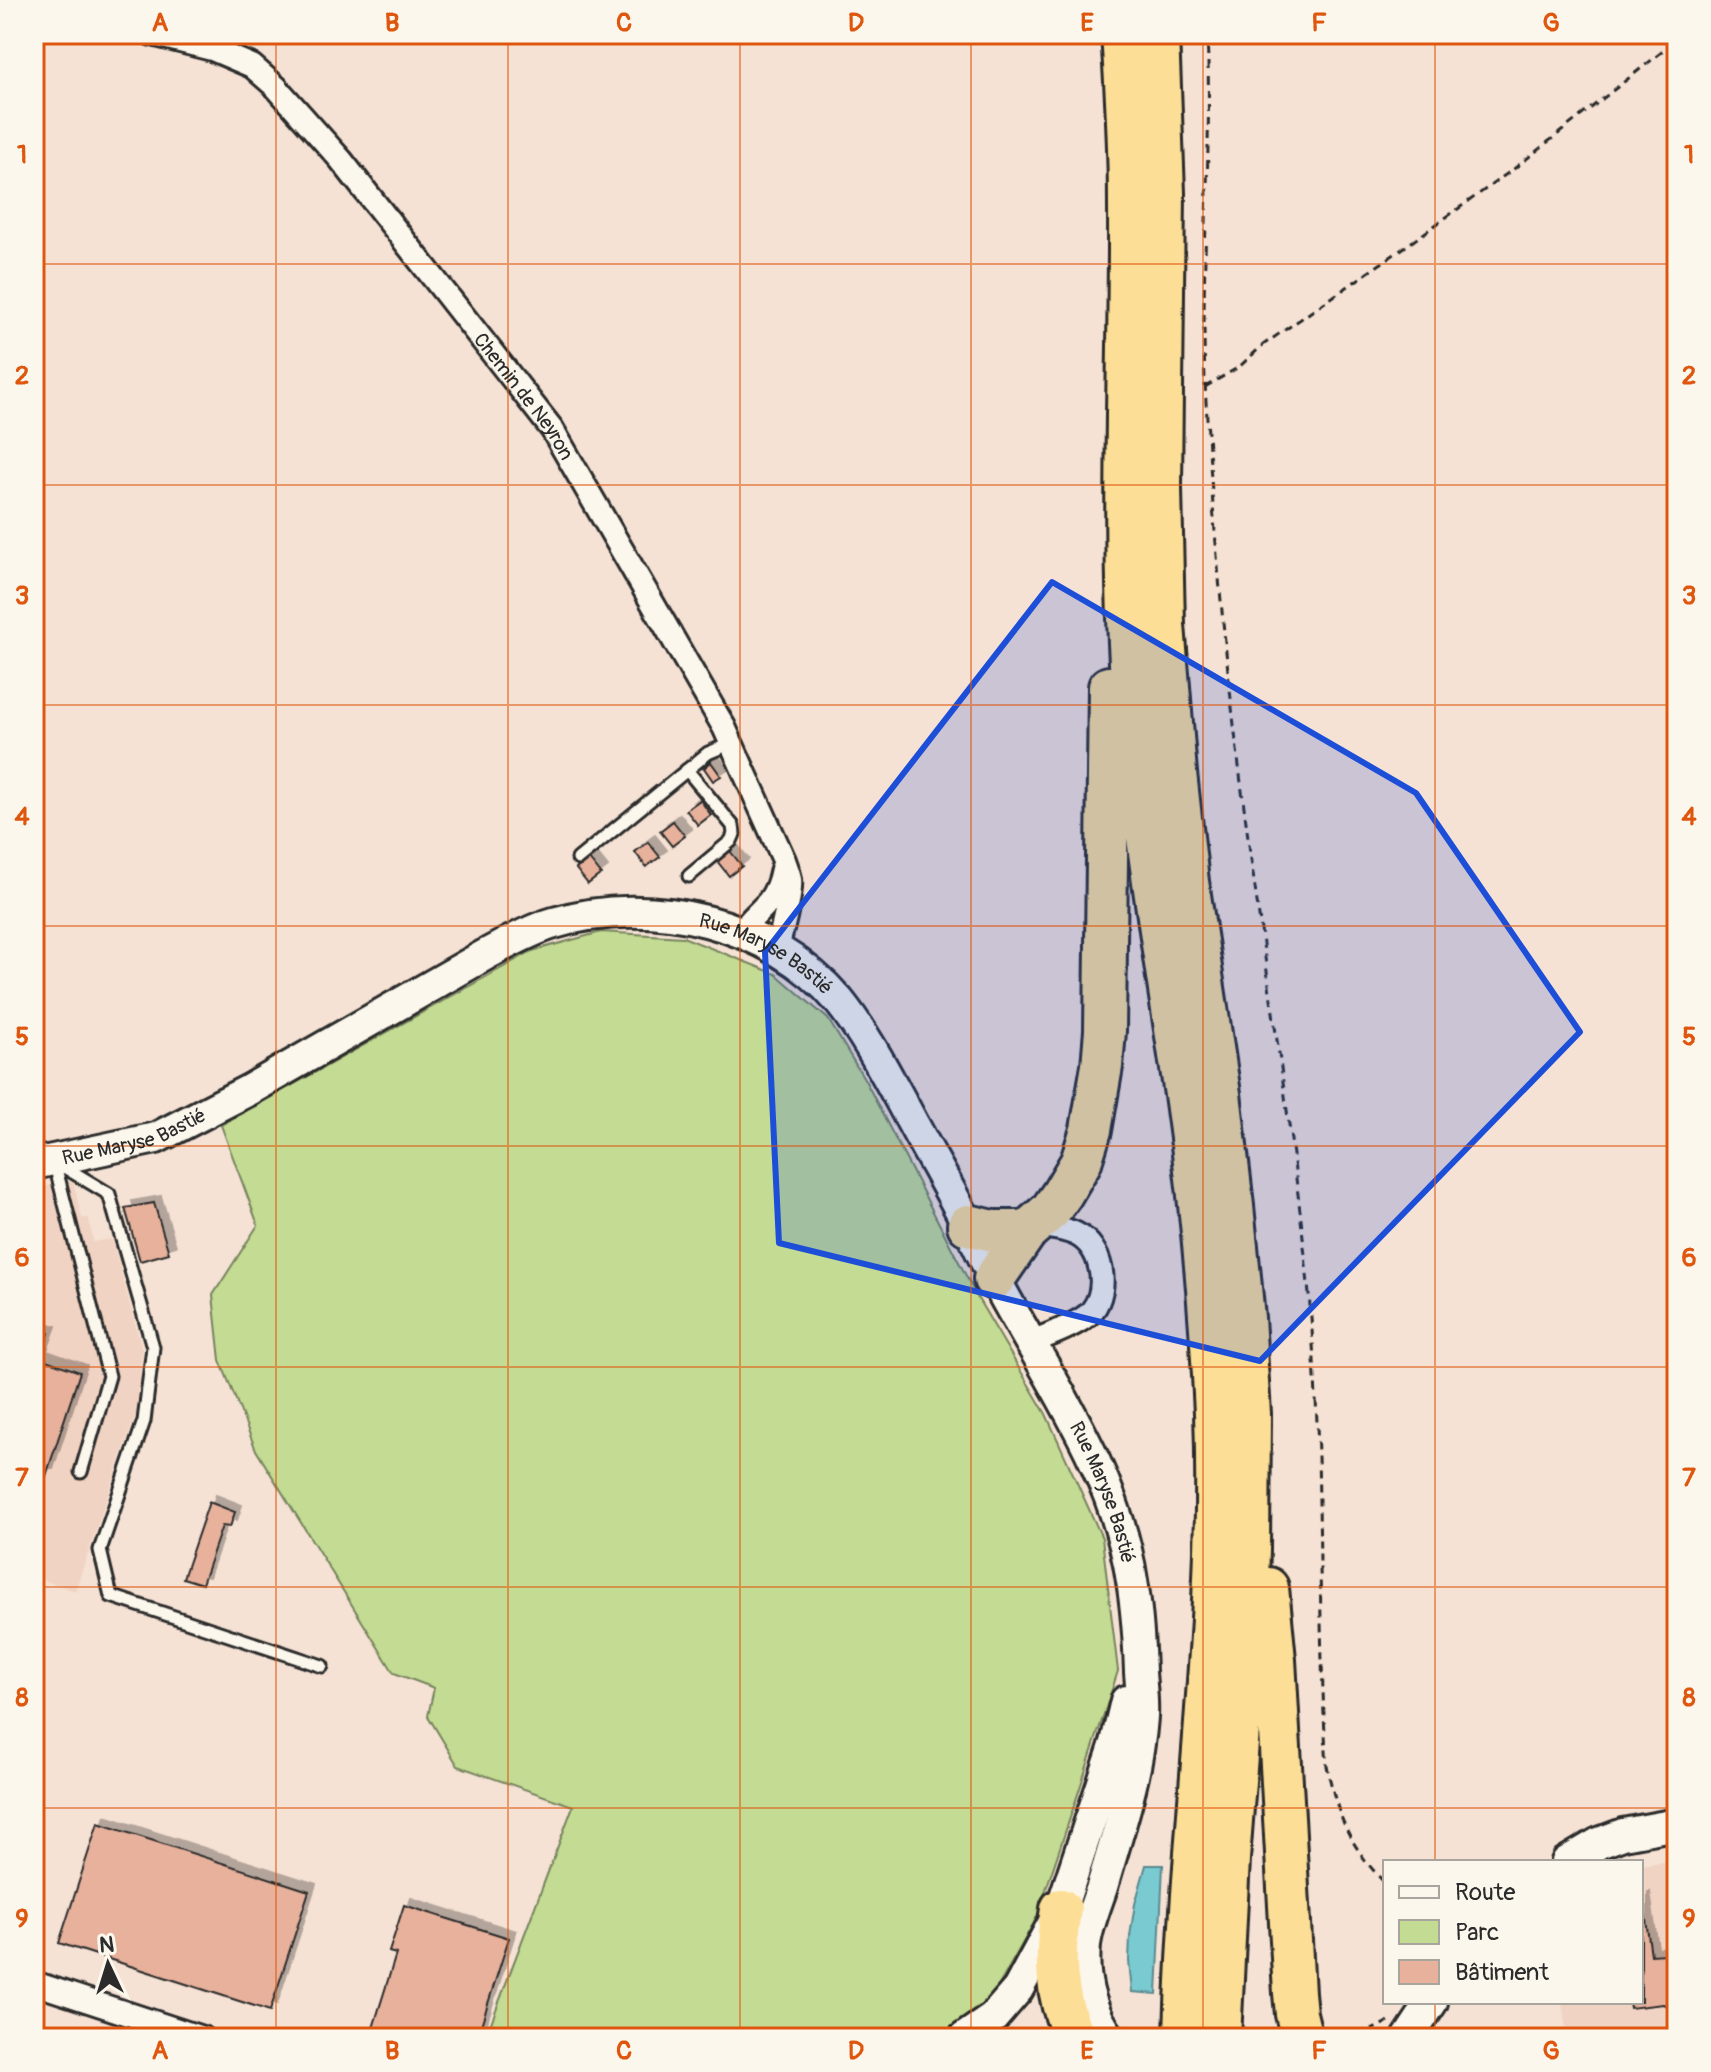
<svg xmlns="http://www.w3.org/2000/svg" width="1711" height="2072" viewBox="0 0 1711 2072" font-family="Pangolin,sans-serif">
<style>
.built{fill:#f1d3c3}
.green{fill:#c3db92;stroke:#77835e;stroke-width:2}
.water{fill:#79cad1;stroke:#5a8a8f;stroke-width:2}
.building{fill:#e7b19c;stroke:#2b2b2b;stroke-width:2;filter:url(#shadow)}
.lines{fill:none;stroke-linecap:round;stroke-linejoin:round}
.lane-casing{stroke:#2b2b2b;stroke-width:17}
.street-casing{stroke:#2b2b2b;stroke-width:28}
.secondary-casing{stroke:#2b2b2b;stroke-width:36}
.highway-casing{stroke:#2b2b2b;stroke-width:46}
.path{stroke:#2b2b2b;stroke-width:3;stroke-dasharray:8 6;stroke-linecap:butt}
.lane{stroke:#fbf7ec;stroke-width:11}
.street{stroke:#fbf7ec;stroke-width:22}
.secondary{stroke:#fbf7ec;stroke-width:30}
.highway{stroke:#fdde96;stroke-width:40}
.marked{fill:#1d4ed8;fill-opacity:0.2;stroke:#1d4ed8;stroke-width:6;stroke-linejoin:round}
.grid{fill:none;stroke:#df570e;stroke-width:2;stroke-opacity:0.55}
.labels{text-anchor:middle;stroke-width:6;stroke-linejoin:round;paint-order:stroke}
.street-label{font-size:20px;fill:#2b2b2b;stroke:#fbf7ec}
.neatline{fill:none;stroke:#df570e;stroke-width:3}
.grid-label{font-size:26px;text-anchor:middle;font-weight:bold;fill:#df570e}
</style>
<defs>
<filter id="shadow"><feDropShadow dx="7" dy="-7" stdDeviation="0" flood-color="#0004"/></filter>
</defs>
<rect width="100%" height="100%" fill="#f5e2d4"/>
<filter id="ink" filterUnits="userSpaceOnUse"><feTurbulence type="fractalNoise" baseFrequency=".0125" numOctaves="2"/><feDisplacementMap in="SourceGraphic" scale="16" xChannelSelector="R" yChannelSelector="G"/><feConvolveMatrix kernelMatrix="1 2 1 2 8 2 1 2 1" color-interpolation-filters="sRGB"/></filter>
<g filter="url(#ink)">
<g class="built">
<polygon points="73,1180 82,1218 89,1218 93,1242 112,1239 142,1349 137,1411 75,1591 34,1577 34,1189"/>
<polygon points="1677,1860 1677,2038 1567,2038 1562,2002 1641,2002 1641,1865"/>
</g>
<polygon class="green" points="601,932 683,937 776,974 828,1019 865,1080 977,1297 1046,1414 1102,1538 1118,1671 1077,1797 1036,1919 993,1996 936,2038 489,2038 488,2031 573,1806 458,1766 428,1716 434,1688 394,1673 256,1450 220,1360 213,1295 258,1225 221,1125 532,951"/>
<polygon class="water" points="1146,1865 1163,1865 1157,1994 1132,1992 1129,1961 1130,1936 1135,1904"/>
<g class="building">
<polygon points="711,762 721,776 713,781 704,768"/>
<polygon points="700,800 711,815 698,825 686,810"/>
<polygon points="673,821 685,836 672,846 660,831"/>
<polygon points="648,842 660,857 646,867 635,852"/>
<polygon points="730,851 742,866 729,876 717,861"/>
<polygon points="589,859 601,874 588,884 576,869"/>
<polygon points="154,1203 169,1253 140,1261 125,1208"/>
<polygon points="34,1328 49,1333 40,1358 80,1372 46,1476 34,1472"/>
<polygon points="209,1502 235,1512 230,1527 222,1526 202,1584 183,1578"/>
<polygon points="98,1823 309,1891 270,2011 59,1943"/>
<polygon points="1643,1899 1651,1955 1665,1954 1668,1982 1673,1983 1675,1996 1671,2007 1663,2004 1630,2008 1629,2002 1641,2002 1641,1900"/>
<polygon points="404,1905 509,1938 477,2038 370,2038 396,1954 389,1952"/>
</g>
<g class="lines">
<g class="lane-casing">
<g id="lane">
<polyline points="687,770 733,826 734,834 731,841 689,876"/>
<polyline points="578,859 708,753 732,743"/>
<polyline points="54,1161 109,1376 81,1472"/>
<polyline points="61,1165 109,1194 153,1347 144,1421 100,1550 111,1596 322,1666"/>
</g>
</g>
<g class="street-casing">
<g id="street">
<path id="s1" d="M152 34 212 49 252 66 276 87 341 160 552 429 724 727 784 860C786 866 789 873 790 879 792 891 781 939 775 950"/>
<path d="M741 933C748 920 760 912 769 901 776 892 780 880 782 869"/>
<path d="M1031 1342C1047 1336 1082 1323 1092 1311 1110 1288 1102 1247 1076 1234 1064 1228 1047 1227 1033 1225"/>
<polyline points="34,1983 202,2038"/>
</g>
</g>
<g class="secondary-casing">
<g id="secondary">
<path id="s2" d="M34 1164 156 1138 249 1090 485 955C508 943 530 930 554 923 652 894 772 922 839 1001 864 1032 884 1070 903 1105 924 1145 947 1184 968 1225 977 1243 985 1261 995 1279 1046 1376 1116 1470 1132 1581 1137 1611 1139 1641 1140 1672 1141 1687 1143 1702 1142 1717 1138 1775 1118 1831 1102 1887 1096 1905 1087 1926 1085 1945 1082 1979 1090 2011 1110 2038"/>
<polyline points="1567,1862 1599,1843 1623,1834 1677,1824"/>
<polyline points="964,2038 993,2018 1018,1989 1061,1909 1116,1743 1126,1701"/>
<polyline points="1408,2038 1432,2002"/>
</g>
</g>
<g class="highway-casing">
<g id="highway">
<path d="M1122 34C1126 91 1129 148 1129 206 1130 364 1121 522 1131 680 1141 822 1165 961 1186 1101 1201 1204 1210 1309 1215 1413 1223 1621 1190 1830 1185 2038"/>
<polyline points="1158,34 1164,193 1161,488 1164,625 1176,773 1188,882 1220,1094 1233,1206 1244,1318 1250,1414 1249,1550 1246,1638 1229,1859 1220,2038"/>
<polyline points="968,1225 993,1231 1027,1231"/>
<polyline points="994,1279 1027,1231 1050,1211 1062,1194 1081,1162 1091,1130 1102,1066 1105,1031 1109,687"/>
<polyline points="1268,1588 1275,1660 1294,1993 1296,2014 1302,2038"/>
<path d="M1061 1909C1054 1955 1054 1996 1075 2038"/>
</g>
</g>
<g class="path">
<path d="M1207 34C1213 162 1198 290 1207 418 1214 532 1224 645 1238 758 1259 937 1292 1115 1309 1295 1324 1452 1316 1610 1327 1766 1337 1815 1350 1847 1385 1883"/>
<polyline points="1205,387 1239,367 1263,345 1402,249 1515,168 1677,40"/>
<polyline points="1357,2038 1389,2021"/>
</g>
<use href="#lane" class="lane"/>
<use href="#street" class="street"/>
<use href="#secondary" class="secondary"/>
<use href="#highway" class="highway"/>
</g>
</g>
<path class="marked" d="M1052 582 1416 793 1580 1032 1260 1361 779 1243 765 952Z"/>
<path class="grid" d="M276 34V2038M508 34V2038M740 34V2038M971 34V2038M1203 34V2038M1435 34V1862M34 264H1677M34 485H1677M34 705H1677M34 926H1677M34 1146H1677M34 1367H1677M34 1587H1677M34 1808H1677M1435 2002V2038"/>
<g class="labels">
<g class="street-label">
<text dy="7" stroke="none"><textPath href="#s1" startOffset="534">Chemin de Neyron</textPath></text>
<text dy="7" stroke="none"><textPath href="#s2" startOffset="800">Rue Maryse Bastié</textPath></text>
<text dy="7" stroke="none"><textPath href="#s2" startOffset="104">Rue Maryse Bastié</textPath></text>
<text dy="7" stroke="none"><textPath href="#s2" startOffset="1448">Rue Maryse Bastié</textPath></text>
</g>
</g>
<rect width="1711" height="2072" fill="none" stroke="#fbf7ec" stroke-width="88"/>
<rect x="1383" y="1860" width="260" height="144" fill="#fbf7ec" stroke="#a8a59f" stroke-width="2"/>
<rect x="1399" y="1886" width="40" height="12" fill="#fbf7ec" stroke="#a8a59f" stroke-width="2"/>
<text x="1455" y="1900" font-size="24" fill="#2b2b2b">Route</text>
<rect x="1399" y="1920" width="40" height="24" fill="#c3db92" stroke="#a8a59f" stroke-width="2"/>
<text x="1455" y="1940" font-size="24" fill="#2b2b2b">Parc</text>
<rect x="1399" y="1960" width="40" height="24" fill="#e7b19c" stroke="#a8a59f" stroke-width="2"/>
<text x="1455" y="1980" font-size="24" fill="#2b2b2b">Bâtiment</text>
<g transform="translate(108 1964) rotate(356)" stroke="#fbf7ec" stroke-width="6" paint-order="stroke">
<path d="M0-6L14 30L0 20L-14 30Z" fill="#2b2b2b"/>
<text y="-12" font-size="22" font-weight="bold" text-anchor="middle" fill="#2b2b2b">N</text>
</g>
<rect x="44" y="44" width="1623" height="1984" class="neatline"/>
<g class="grid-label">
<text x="160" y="31">A</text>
<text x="392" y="31">B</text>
<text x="624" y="31">C</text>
<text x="856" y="31">D</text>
<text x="1087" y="31">E</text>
<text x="1319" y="31">F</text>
<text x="1551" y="31">G</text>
<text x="22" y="163">1</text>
<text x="1689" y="163">1</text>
<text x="22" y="384">2</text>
<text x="1689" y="384">2</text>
<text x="22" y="604">3</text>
<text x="1689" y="604">3</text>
<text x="22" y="825">4</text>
<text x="1689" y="825">4</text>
<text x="22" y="1045">5</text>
<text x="1689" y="1045">5</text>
<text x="22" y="1266">6</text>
<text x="1689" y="1266">6</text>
<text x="22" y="1486">7</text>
<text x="1689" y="1486">7</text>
<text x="22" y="1706">8</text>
<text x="1689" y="1706">8</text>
<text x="22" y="1927">9</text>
<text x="1689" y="1927">9</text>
<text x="160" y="2059">A</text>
<text x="392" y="2059">B</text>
<text x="624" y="2059">C</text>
<text x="856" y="2059">D</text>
<text x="1087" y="2059">E</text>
<text x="1319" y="2059">F</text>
<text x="1551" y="2059">G</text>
</g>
</svg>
